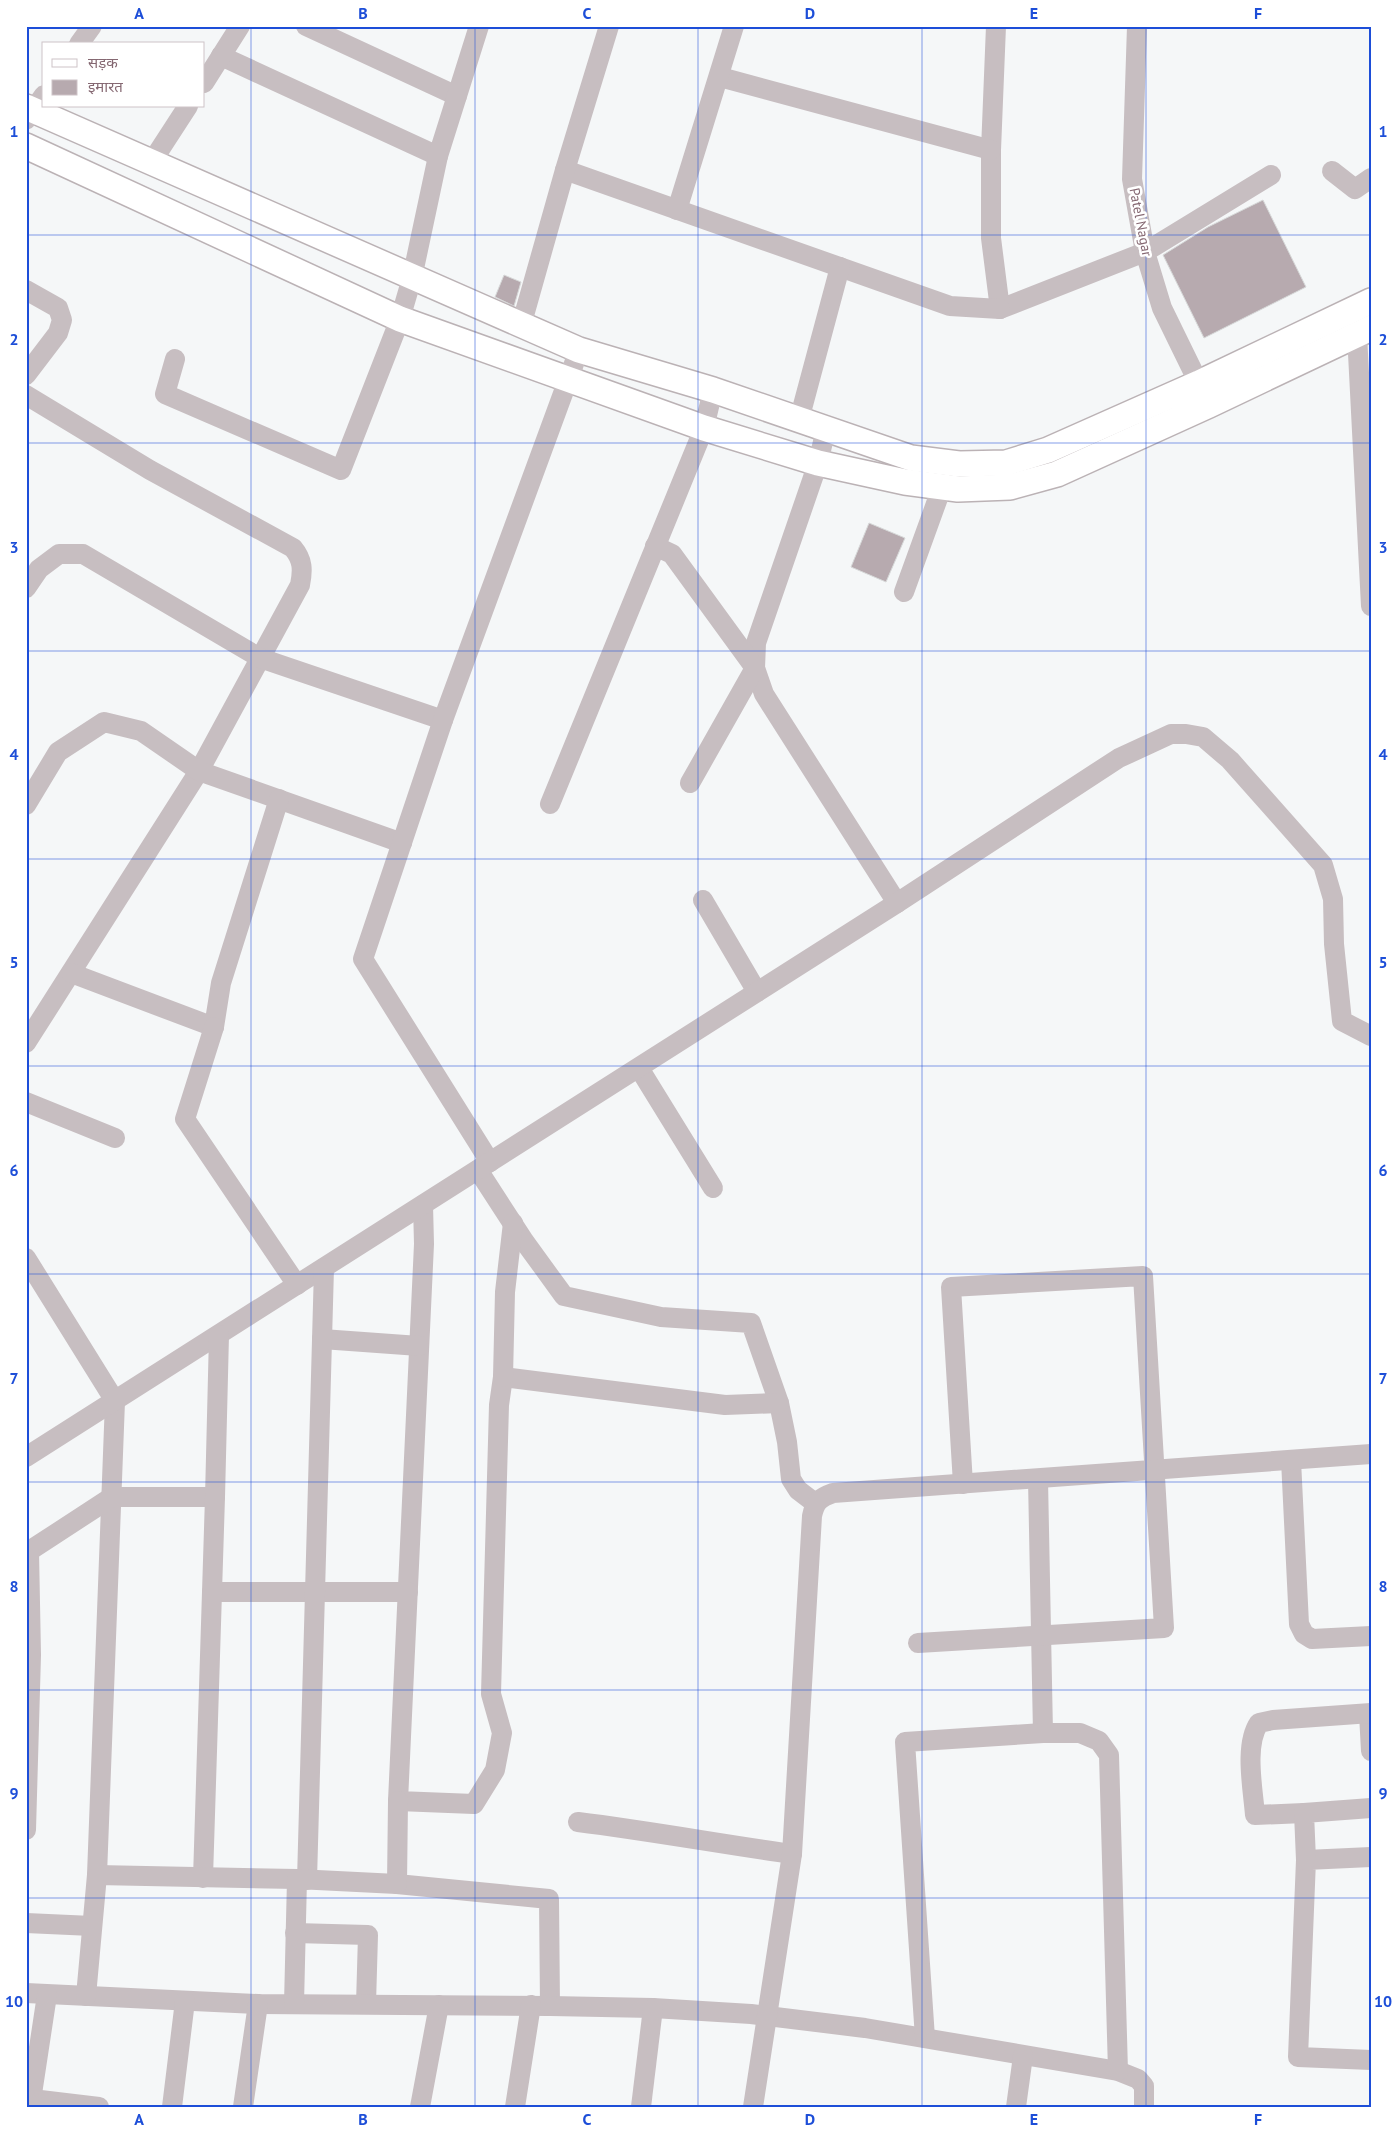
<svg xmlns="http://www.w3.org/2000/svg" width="1397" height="2133" viewBox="0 0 1397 2133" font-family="'PT Sans','Noto Sans Devanagari',sans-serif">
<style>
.building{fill:#b7aaaf;stroke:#d7d9d9}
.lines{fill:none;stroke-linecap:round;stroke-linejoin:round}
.major-casing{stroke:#bbb2b5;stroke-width:28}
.minor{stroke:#c7bec1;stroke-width:20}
.major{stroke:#fff;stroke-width:25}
.grid{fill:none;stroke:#1d4ed8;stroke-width:1;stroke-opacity:0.55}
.labels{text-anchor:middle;stroke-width:5;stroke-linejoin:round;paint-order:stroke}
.street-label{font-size:14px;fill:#856872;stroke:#fff}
.neatline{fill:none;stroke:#1d4ed8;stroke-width:2}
.grid-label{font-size:16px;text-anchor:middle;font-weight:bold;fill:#1d4ed8}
</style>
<rect width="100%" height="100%" fill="#f5f7f8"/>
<g class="building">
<polygon points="1263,200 1306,287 1204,338 1163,255 1208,227"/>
<polygon points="504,275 521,282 514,306 495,297"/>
<polygon points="869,523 905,538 886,582 851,567"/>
</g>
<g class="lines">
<g class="major-casing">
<g id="major">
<polyline points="26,107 579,350 713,390 911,458 959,464 1006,463 1048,450 1199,383 1371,301"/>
<polyline points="26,146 400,319 704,428 818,463 905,482 958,489 1010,487 1057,474 1209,405 1371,328"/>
</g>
</g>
<g class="minor">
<polyline points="306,26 457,96"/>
<polyline points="996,26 991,150 991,238 1000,309 1145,252 1271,175"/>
<polyline points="1137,26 1132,179 1145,252 1162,308 1205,396"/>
<polyline points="79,44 92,26"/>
<polyline points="221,56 438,156"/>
<polyline points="720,77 991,150"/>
<polyline points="204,83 240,26"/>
<polyline points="26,120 44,95"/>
<polyline points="151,163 188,106"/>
<polyline points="565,170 950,306 1000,309"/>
<polyline points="1332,171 1355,189 1371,178"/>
<polyline points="677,210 734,26"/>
<polyline points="26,290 58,308 62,320 58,333 26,375"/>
<polyline points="521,326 565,170 609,26"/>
<polyline points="1357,334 1371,606"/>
<polyline points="175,359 165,394 341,470 400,319 412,278 438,156 479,26"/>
<path d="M26 395 150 470 293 548C303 560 303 570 300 585L199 771 26 1043"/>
<polyline points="799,420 840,267"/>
<polyline points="826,429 818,463 756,643 755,668 764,694 897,903"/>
<polyline points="655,546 672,554 755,668 690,783"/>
<polyline points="26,588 39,569 59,554 83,554 260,658 443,720"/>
<polyline points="904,592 942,487"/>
<polyline points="550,804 704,428 713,390"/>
<polyline points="26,805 58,752 104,722 141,731 199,771 402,843"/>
<polyline points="703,900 757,992"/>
<polyline points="71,973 214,1027 221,983 279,799"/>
<polyline points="214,1027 185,1119 297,1285"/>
<polyline points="639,1068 713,1188"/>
<polyline points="26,1102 115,1138"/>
<polyline points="490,1162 363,959 443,720 579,350"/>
<polyline points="478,1170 524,1241 564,1296 661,1317 751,1323 779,1403 787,1442 791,1479 798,1490 815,1503"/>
<polyline points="423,1205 424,1244 398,1801 474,1804 495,1770 502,1733 491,1694 499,1405 503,1377 725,1405 779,1403"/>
<polyline points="26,1258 115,1401 97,1875"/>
<polyline points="322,1339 419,1346"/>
<polyline points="503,1377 505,1292 513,1223"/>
<polyline points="26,1457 897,903 1119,758 1171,734 1186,734 1203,737 1230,760 1323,865 1333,899 1334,944 1342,1021 1371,1036"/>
<polyline points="1291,1460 1299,1624 1304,1634 1312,1639 1371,1636"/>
<polyline points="1038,1479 1043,1733"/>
<polyline points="26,1553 112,1497 215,1497 219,1335"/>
<polyline points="212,1592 408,1592"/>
<polyline points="918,1643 1164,1628 1143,1276 951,1287 963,1484"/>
<polyline points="1369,1714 1371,1751"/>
<polyline points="398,1801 397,1884 549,1899 550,2006"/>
<path d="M1304 1813 1255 1815C1253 1789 1244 1745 1259 1723L1273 1720 1371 1713"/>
<path d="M578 1822C650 1831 721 1844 792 1854"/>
<polyline points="26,1830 31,1655 29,1551"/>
<polyline points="1371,1857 1306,1860 1298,2057 1371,2060"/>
<polyline points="1306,1860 1304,1813 1371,1808"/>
<polyline points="203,1878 215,1497"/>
<polyline points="307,1880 324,1268"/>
<polyline points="26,1923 92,1926"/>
<polyline points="295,1933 368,1935 366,2004"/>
<polyline points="26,1993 258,2004 550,2006 653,2008 751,2014 865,2028 1118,2071 1138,2079 1144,2086 1144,2107"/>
<polyline points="86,1996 97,1875 297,1879"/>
<polyline points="294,2004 297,1879 397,1884"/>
<polyline points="925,2038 905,1742 1043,1733 1080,1733 1099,1741 1109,1755 1118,2071"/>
<polyline points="32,2099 99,2107"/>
<polyline points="30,2107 47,1995"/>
<polyline points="172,2107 185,2001"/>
<polyline points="243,2107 258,2004"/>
<polyline points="420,2107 439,2005"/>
<polyline points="515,2107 531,2005"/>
<polyline points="641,2107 653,2008"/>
<path d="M753 2107 792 1854 812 1516C815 1502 819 1498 833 1493L1371 1454"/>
<polyline points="1016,2107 1023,2056"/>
</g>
<use href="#major" class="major"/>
</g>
<path class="grid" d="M251 26V2107M475 26V2107M698 26V2107M922 26V2107M1146 26V2107M26 235H1371M26 443H1371M26 651H1371M26 859H1371M26 1066H1371M26 1274H1371M26 1482H1371M26 1690H1371M26 1898H1371"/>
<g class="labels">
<g class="street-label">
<text transform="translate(1141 222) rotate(79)" y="5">Patel Nagar</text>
</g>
</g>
<rect width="1397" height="2133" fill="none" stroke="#ffffff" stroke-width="55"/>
<rect x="42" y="42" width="162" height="65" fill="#ffffff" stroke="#cec3c7"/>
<rect x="52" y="59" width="25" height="8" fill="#ffffff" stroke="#cec3c7"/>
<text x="88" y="68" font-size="15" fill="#856872">सड़क</text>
<rect x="52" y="80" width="25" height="15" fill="#b7aaaf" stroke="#cec3c7"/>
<text x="88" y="92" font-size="15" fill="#856872">इमारत</text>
<rect x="28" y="28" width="1342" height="2078" class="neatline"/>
<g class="grid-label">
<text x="139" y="19">A</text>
<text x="363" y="19">B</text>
<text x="587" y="19">C</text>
<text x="810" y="19">D</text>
<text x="1034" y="19">E</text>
<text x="1258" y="19">F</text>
<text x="14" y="137">1</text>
<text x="1383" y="137">1</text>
<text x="14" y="345">2</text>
<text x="1383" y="345">2</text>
<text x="14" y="553">3</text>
<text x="1383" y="553">3</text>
<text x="14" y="760">4</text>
<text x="1383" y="760">4</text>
<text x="14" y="968">5</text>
<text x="1383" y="968">5</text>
<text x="14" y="1176">6</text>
<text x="1383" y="1176">6</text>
<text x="14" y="1384">7</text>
<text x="1383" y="1384">7</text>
<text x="14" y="1592">8</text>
<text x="1383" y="1592">8</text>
<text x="14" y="1799">9</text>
<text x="1383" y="1799">9</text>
<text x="14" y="2007">10</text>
<text x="1383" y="2007">10</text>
<text x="139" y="2125">A</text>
<text x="363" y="2125">B</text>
<text x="587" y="2125">C</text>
<text x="810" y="2125">D</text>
<text x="1034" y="2125">E</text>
<text x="1258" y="2125">F</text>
</g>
</svg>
